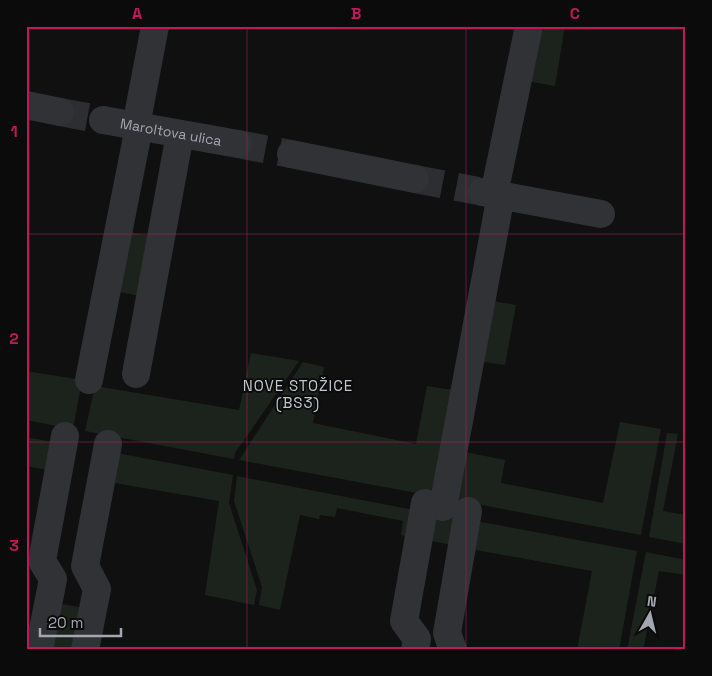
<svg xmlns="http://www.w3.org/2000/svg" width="712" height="676" viewBox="0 0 712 676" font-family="'Space Grotesk',sans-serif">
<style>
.green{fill:#1c231d}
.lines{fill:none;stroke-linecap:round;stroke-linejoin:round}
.minor-tunnel{stroke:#2d2e31;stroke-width:28;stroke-dasharray:28 14;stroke-linecap:butt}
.minor{stroke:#313236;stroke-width:28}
.grid{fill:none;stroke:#c2185b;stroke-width:1;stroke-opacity:0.55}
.labels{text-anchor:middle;stroke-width:4;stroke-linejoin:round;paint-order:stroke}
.street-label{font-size:14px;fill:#a2a7b1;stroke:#0b0b0c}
.neighbourhood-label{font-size:15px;letter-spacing:1px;fill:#c2c5cd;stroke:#0b0b0c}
.neatline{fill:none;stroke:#c2185b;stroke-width:2}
.grid-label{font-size:16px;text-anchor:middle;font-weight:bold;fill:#c2185b}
</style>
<rect width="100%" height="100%" fill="#101011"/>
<g class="green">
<polygon points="537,26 565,26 555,86 527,81"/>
<polygon points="125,231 151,236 141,296 114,291"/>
<polygon points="488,300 516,305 505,365 477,361"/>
<polygon points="251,353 299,361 235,453 234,459 85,431 95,386 239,410"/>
<polygon points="303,362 324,367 313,423 416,444 427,386 453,390 438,497 239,460"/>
<polygon points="26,371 82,380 73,429 26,420"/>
<polygon points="620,422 661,429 641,535 450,499 460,451 505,460 501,483 603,503"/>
<polygon points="667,433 678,434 663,511 686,515 686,544 649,537"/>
<polygon points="26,437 53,442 47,470 26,466"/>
<polygon points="117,453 233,475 229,503 257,590 254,605 205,595 219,501 115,483 106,529"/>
<polygon points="237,476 414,510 409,537 401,535 403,521 337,508 335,517 320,515 319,519 300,515 280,610 259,605 262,587 234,501"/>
<polygon points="430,512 457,518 453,545 426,540"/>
<polygon points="476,521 637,551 619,650 577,650 592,571 476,550 471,572"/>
<polygon points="646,552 686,560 686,575 659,571 643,650 627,650"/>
<polygon points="56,603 84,608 76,650 47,650"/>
</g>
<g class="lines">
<g class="minor-tunnel">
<polyline points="60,112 103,120"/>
<polyline points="238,144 291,154"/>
<polyline points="415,179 478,191"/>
</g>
<g class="minor">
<polyline points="26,105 60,112"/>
<path id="s1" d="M103 120 238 144"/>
<polyline points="136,126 155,26"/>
<polyline points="291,154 415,179"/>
<polyline points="482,192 601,214"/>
<polyline points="494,194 529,26"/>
<polyline points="136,374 180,134"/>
<polyline points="89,380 139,127"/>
<polyline points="443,507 501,195"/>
<polyline points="39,650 53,579 42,561 65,436"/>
<polyline points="85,650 97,589 85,566 108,444"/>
<polyline points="415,650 417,639 404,621 425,503"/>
<polyline points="453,650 447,633 468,511"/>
</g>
</g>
<path class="grid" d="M247 26V650M466 26V650M26 234H686M26 442H686"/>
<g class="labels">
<g class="street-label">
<text dy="5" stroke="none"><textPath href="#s1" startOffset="69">Maroltova ulica</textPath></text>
</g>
<g class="neighbourhood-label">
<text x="298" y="391">NOVE STOŽICE<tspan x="298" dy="17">(BS3)</tspan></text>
</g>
</g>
<rect width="712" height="676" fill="none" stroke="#0b0b0c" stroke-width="55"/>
<g transform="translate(650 614) rotate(8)" stroke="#0b0b0c" stroke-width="4" paint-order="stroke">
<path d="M0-4L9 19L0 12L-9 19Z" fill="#a2a7b1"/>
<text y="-8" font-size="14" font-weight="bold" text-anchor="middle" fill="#a2a7b1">N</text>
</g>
<path d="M40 628v8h81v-8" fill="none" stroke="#a2a7b1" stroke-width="2.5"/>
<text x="48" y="628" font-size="15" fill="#a2a7b1" stroke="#0b0b0c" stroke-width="4" paint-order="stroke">20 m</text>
<rect x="28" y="28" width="656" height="620" class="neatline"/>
<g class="grid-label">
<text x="137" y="19">A</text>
<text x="356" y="19">B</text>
<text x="575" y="19">C</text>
<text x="14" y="137">1</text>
<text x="14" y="344">2</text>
<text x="14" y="551">3</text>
</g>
</svg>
